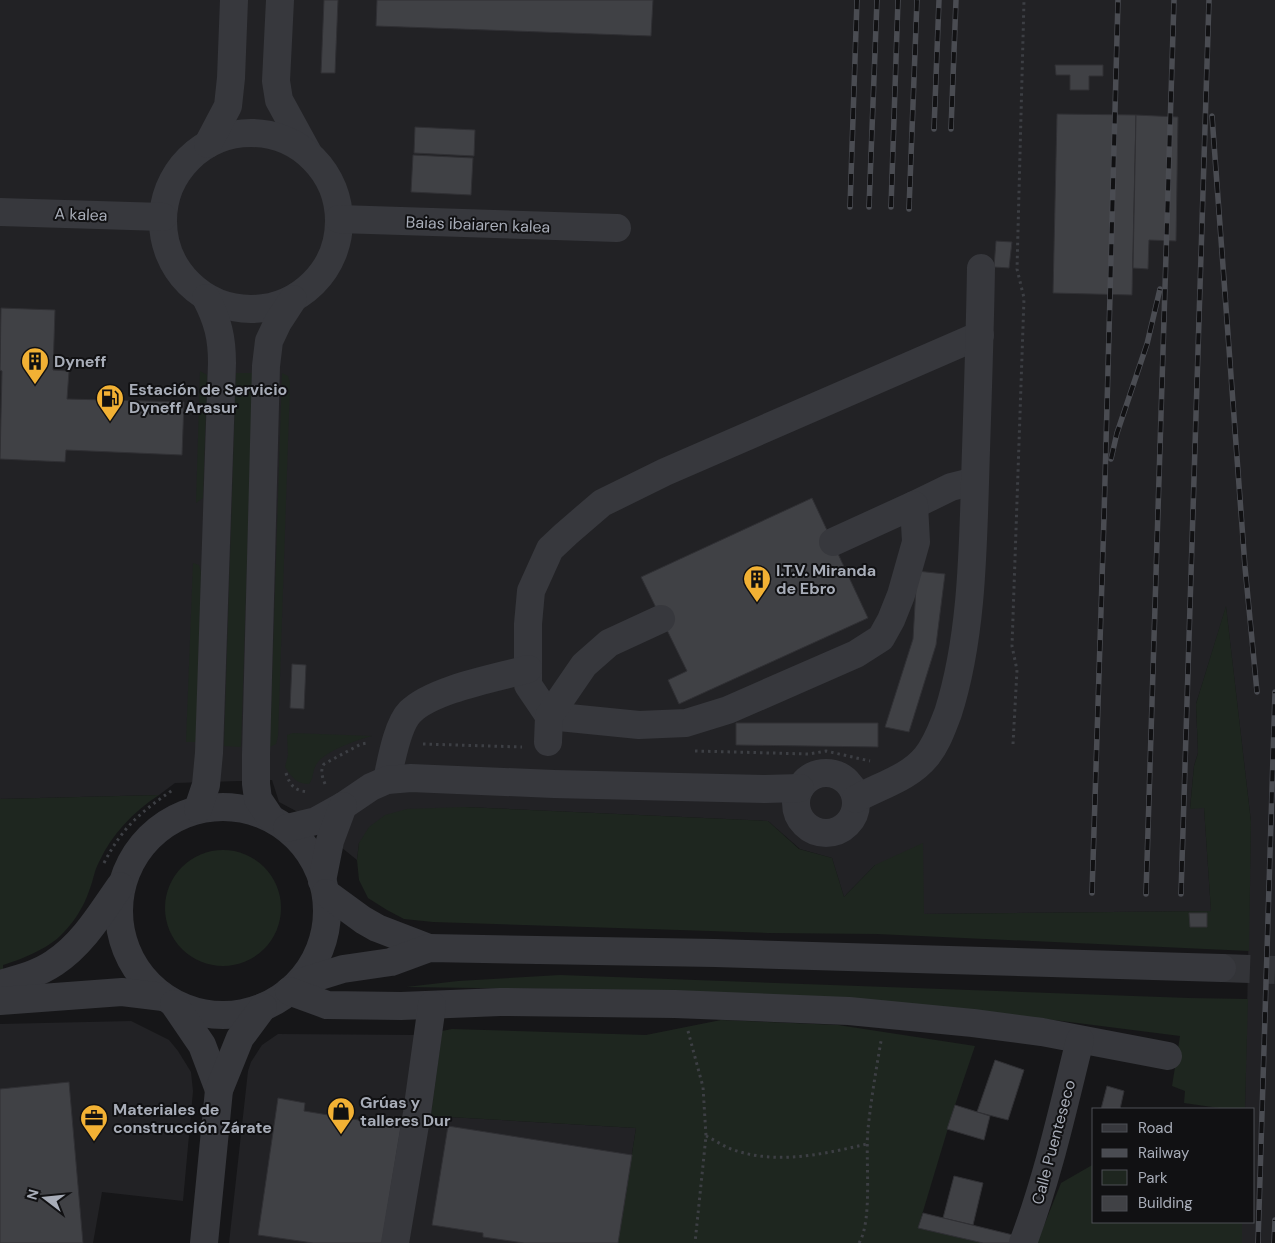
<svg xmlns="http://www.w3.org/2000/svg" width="1275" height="1243" viewBox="0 0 1275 1243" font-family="'DM Sans',sans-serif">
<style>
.built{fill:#222225}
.green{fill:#1e261f}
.building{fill:#404145;stroke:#303034}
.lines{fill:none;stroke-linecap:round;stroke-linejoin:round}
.minor-tunnel{stroke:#333438;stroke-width:28;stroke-dasharray:28 14;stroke-linecap:butt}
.path{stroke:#3d3f44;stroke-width:3;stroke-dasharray:2.5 4;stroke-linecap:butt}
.minor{stroke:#37383d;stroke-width:28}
.rail-casing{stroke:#4a4c52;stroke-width:5.5}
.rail{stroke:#111113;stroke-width:4;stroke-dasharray:11;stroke-linecap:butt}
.labels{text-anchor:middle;stroke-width:4;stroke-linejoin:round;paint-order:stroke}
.street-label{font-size:16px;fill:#a8adb8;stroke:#111113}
.poi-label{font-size:16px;font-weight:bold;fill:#a8adb8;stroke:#111113;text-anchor:start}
</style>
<rect width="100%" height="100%" fill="#161618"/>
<g class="built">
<polygon points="0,0 1275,0 1275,1243 1242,1243 1242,1222 1254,1222 1254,1109 1245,1109 1251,822 1226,607 1196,704 1198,753 1194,766 1190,808 1204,807 1211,911 924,914 875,865 844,897 832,858 800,849 768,821 464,807 359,843 357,860 296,811 279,802 272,780 175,783 159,795 0,799"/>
<polygon points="131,1021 169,1040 178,1051 191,1072 193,1091 183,1201 102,1192 93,1243 0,1243 0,1024"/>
<polygon points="442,1031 432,1116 636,1128 618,1243 229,1243 248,1071 251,1062 262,1045 278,1034 416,1035"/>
</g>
<g class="green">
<polygon points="200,371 207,375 203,498 196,503"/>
<polygon points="236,373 253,373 241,747 224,746"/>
<polygon points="282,373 288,376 290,383 278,736 276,744 270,747"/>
<polygon points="193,563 199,565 201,572 196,742 186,742"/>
<polygon points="1226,606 1251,822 1249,951 877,934 768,933 433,922 404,919 387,910 368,898 359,880 357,860 359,843 369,827 385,815 407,809 464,807 768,821 799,849 832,858 844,897 875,865 923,843 924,914 1211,911 1204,808 1190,809 1194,766 1198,753 1196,704"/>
<path d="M293 733 372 736C357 740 324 751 316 765 312 772 314 778 309 784 296 784 292 777 285 767L288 755 287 735Z"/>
<path d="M159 795C133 812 112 834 99 862 94 871 93 882 89 891 84 907 72 925 60 936 47 949 20 960 3 965V972H0V799Z"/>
<circle cx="223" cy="908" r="58"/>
<polygon points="560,975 1189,998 1248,999 1245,1109 1226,1109 1184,1103 1185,1091 1172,1086 1180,1036 959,1008 630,990 406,987 458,981"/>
<polygon points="721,1020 838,1025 975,1046 955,1105 918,1228 983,1243 618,1243 636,1128 431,1116 442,1031 452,1029 646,1035"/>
<polygon points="1094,1164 1094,1222 1242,1222 1242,1243 1037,1243 1061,1183"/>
</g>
<g class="building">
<polygon points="324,0 338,0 335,73 321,73"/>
<polygon points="377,0 653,0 651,36 376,26"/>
<polygon points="1055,65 1103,65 1103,76 1089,76 1089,90 1070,90 1070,75 1056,75"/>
<polygon points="1057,114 1136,115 1132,295 1053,293"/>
<polygon points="1136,115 1178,117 1176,241 1149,240 1148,269 1133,268"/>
<polygon points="415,127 475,130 474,156 414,153"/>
<polygon points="413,155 473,158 471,195 411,192"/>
<polygon points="996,241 1012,242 1009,268 994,267"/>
<polygon points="1,308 55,310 53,370 69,371 67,399 184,402 182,455 66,450 65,462 0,459 2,371 0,370"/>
<polygon points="812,498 868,618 679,704 668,680 687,671 641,577"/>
<polygon points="917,571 945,574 936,645 909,732 885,727 913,639"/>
<polygon points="292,664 306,665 304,709 290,708"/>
<polygon points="736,723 878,723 878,747 736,745"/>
<polygon points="1189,913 1207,913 1207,927 1190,927"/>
<polygon points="995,1060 1024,1070 1008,1120 977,1112"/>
<polygon points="69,1082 83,1243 0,1243 0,1089"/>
<polygon points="1107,1086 1124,1091 1120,1109 1101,1109"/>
<polygon points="278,1098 305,1103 304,1111 401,1127 382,1243 313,1243 258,1235"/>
<polygon points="955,1105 990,1116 984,1140 947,1129"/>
<polygon points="448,1126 632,1155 618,1243 524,1243 483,1237 483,1233 432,1225"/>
<polygon points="954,1176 983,1183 973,1225 943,1218"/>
<polygon points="923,1213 1017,1236 1014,1243 983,1243 918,1228"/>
</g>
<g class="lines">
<polyline class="minor-tunnel" points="1222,968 1275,970"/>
<g class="path">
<polyline points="423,744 522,747"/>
<polyline points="1013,744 1017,670 1012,646 1024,298 1017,269 1024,0"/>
<polyline points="695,751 809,754 826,751 870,761"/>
<path d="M286 773C290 786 295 791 309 792"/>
<path d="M325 784C322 776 320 771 324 764L361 744 367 743"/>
<path d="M104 863C123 826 141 812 174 789"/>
<polyline points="688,1031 703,1087 706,1136 695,1243"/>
<path d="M706 1136C715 1140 724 1147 734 1150 777 1165 824 1154 867 1144"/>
<path d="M859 1243C873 1220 865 1159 868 1129 871 1100 876 1070 881 1041"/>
</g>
<g class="minor">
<polyline points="280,0 276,81 279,100 308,153"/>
<circle cx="251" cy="221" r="88"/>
<polyline points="208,144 228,106 231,78 234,0"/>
<polyline points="0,212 163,217"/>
<polyline points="339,219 617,228"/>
<polyline points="914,505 951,487 975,481"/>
<polyline points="549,716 528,685 528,624 531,591 550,549 566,534 602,503 665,472 980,335"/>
<polyline points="549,716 639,725 686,723 728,710 856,654 881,638 891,620 901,595 916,542 914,505 833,542"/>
<polyline points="548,742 549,716 584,665 609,643 661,619"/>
<circle cx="826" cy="803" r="30"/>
<path d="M387 780C391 762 397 725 410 712 433 689 496 678 528 669"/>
<path d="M856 799C879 786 909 778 926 757 937 744 942 728 948 713 974 632 973 535 976 450 978 389 980 329 981 268"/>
<circle cx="223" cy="911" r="104"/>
<path d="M198 809 206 785 209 753 222 363C222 338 218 321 206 298"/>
<polyline points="270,817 258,799 256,784 256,755 266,366 269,341 278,322 293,299"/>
<polyline points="287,828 316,821 343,806 371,787 387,780 411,778 554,784 765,789 800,788"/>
<polyline points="322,881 330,841 343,806"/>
<polyline points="326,893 363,920 377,928 429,948"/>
<polyline points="301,982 343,969 391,962 429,948 715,953 1222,968"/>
<path d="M0 984C18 979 38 974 54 963 83 944 101 913 120 886"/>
<polyline points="289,991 327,1005 401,1006 500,1002 675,1004 849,1011 973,1023 1042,1032 1168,1056"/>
<polyline points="0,1001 122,992 163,997"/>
<polyline points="174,1004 202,1045 219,1090"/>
<polyline points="204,1243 219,1090 240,1038 263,1007"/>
<polyline points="395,1243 417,1113 432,1005"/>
<path d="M1023 1243C1048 1177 1063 1108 1080 1040"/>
</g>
<g class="rail-casing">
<g id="rail">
<polyline points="1212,116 1245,567 1257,692"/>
<polyline points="934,129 939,0"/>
<polyline points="951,129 956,0"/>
<polyline points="850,207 857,0"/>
<polyline points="869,207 877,0"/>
<polyline points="891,207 898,0"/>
<polyline points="909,209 917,0"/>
<polyline points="1111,459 1117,433 1147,344 1160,289"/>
<polyline points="1092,893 1104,517 1118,0"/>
<polyline points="1146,894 1174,0"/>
<polyline points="1181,894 1209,0"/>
<polyline points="1258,1243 1275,692"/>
<polyline points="1274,1243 1275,1220"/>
</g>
</g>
<use href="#rail" class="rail"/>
</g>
<defs>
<g id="building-pin" transform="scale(1.4375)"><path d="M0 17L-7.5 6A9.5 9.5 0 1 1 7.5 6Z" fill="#f2b134" stroke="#111113"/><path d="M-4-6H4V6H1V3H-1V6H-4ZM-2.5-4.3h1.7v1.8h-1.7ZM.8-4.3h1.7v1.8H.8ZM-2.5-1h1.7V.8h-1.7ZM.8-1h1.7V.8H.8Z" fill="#111"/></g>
<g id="fuel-pin" transform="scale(1.4375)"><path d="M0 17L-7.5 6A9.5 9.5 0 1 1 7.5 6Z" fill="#f2b134" stroke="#111113"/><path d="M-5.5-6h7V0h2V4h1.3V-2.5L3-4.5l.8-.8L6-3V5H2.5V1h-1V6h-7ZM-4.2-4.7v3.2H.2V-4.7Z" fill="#111"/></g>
<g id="shop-pin" transform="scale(1.4375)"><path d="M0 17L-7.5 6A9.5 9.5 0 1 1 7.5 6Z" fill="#f2b134" stroke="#111113"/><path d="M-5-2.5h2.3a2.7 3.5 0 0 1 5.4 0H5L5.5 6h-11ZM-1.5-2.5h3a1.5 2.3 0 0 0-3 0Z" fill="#111"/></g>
<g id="office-pin" transform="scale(1.4375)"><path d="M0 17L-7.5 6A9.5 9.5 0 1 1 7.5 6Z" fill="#f2b134" stroke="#111113"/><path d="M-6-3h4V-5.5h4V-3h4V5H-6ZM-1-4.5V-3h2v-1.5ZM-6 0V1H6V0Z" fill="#111"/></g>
</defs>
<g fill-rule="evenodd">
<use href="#building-pin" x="35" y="361"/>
<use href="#fuel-pin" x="110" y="398"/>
<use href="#building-pin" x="757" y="579"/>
<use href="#shop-pin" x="341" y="1111"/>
<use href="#office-pin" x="94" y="1118"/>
</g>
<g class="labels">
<g class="street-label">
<text transform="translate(81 214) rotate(2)" y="6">A kalea</text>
<text transform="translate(478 224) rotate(2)" y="6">Baias ibaiaren kalea</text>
<text transform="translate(1053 1142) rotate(-75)" y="6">Calle Puenteseco</text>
</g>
<g class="poi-label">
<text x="54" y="367">Dyneff</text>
<text x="129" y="395">Estación de Servicio<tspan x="129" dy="18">Dyneff Arasur</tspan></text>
<text x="776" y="576">I.T.V. Miranda<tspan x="776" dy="18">de Ebro</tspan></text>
<text x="360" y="1108">Grúas y<tspan x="360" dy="18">talleres Dur</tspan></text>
<text x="113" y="1115">Materiales de<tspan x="113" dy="18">construcción Zárate</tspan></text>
</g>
</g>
<rect x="1092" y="1108" width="162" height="115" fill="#111113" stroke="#4d4f55"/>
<rect x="1102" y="1124" width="25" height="8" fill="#37383d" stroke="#4d4f55"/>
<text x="1138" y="1133" font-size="15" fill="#a8adb8">Road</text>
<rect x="1102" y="1149" width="25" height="8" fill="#4a4c52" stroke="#4d4f55"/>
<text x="1138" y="1158" font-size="15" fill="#a8adb8">Railway</text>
<rect x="1102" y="1170" width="25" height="15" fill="#1e261f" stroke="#4d4f55"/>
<text x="1138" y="1183" font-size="15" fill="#a8adb8">Park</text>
<rect x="1102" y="1196" width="25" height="15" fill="#404145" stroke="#4d4f55"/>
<text x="1138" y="1208" font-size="15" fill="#a8adb8">Building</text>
<g transform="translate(45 1198) rotate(286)" stroke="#111113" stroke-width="4" paint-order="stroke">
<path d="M0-4L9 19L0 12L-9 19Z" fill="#a8adb8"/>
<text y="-8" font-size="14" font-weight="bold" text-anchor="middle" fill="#a8adb8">N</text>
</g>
</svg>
